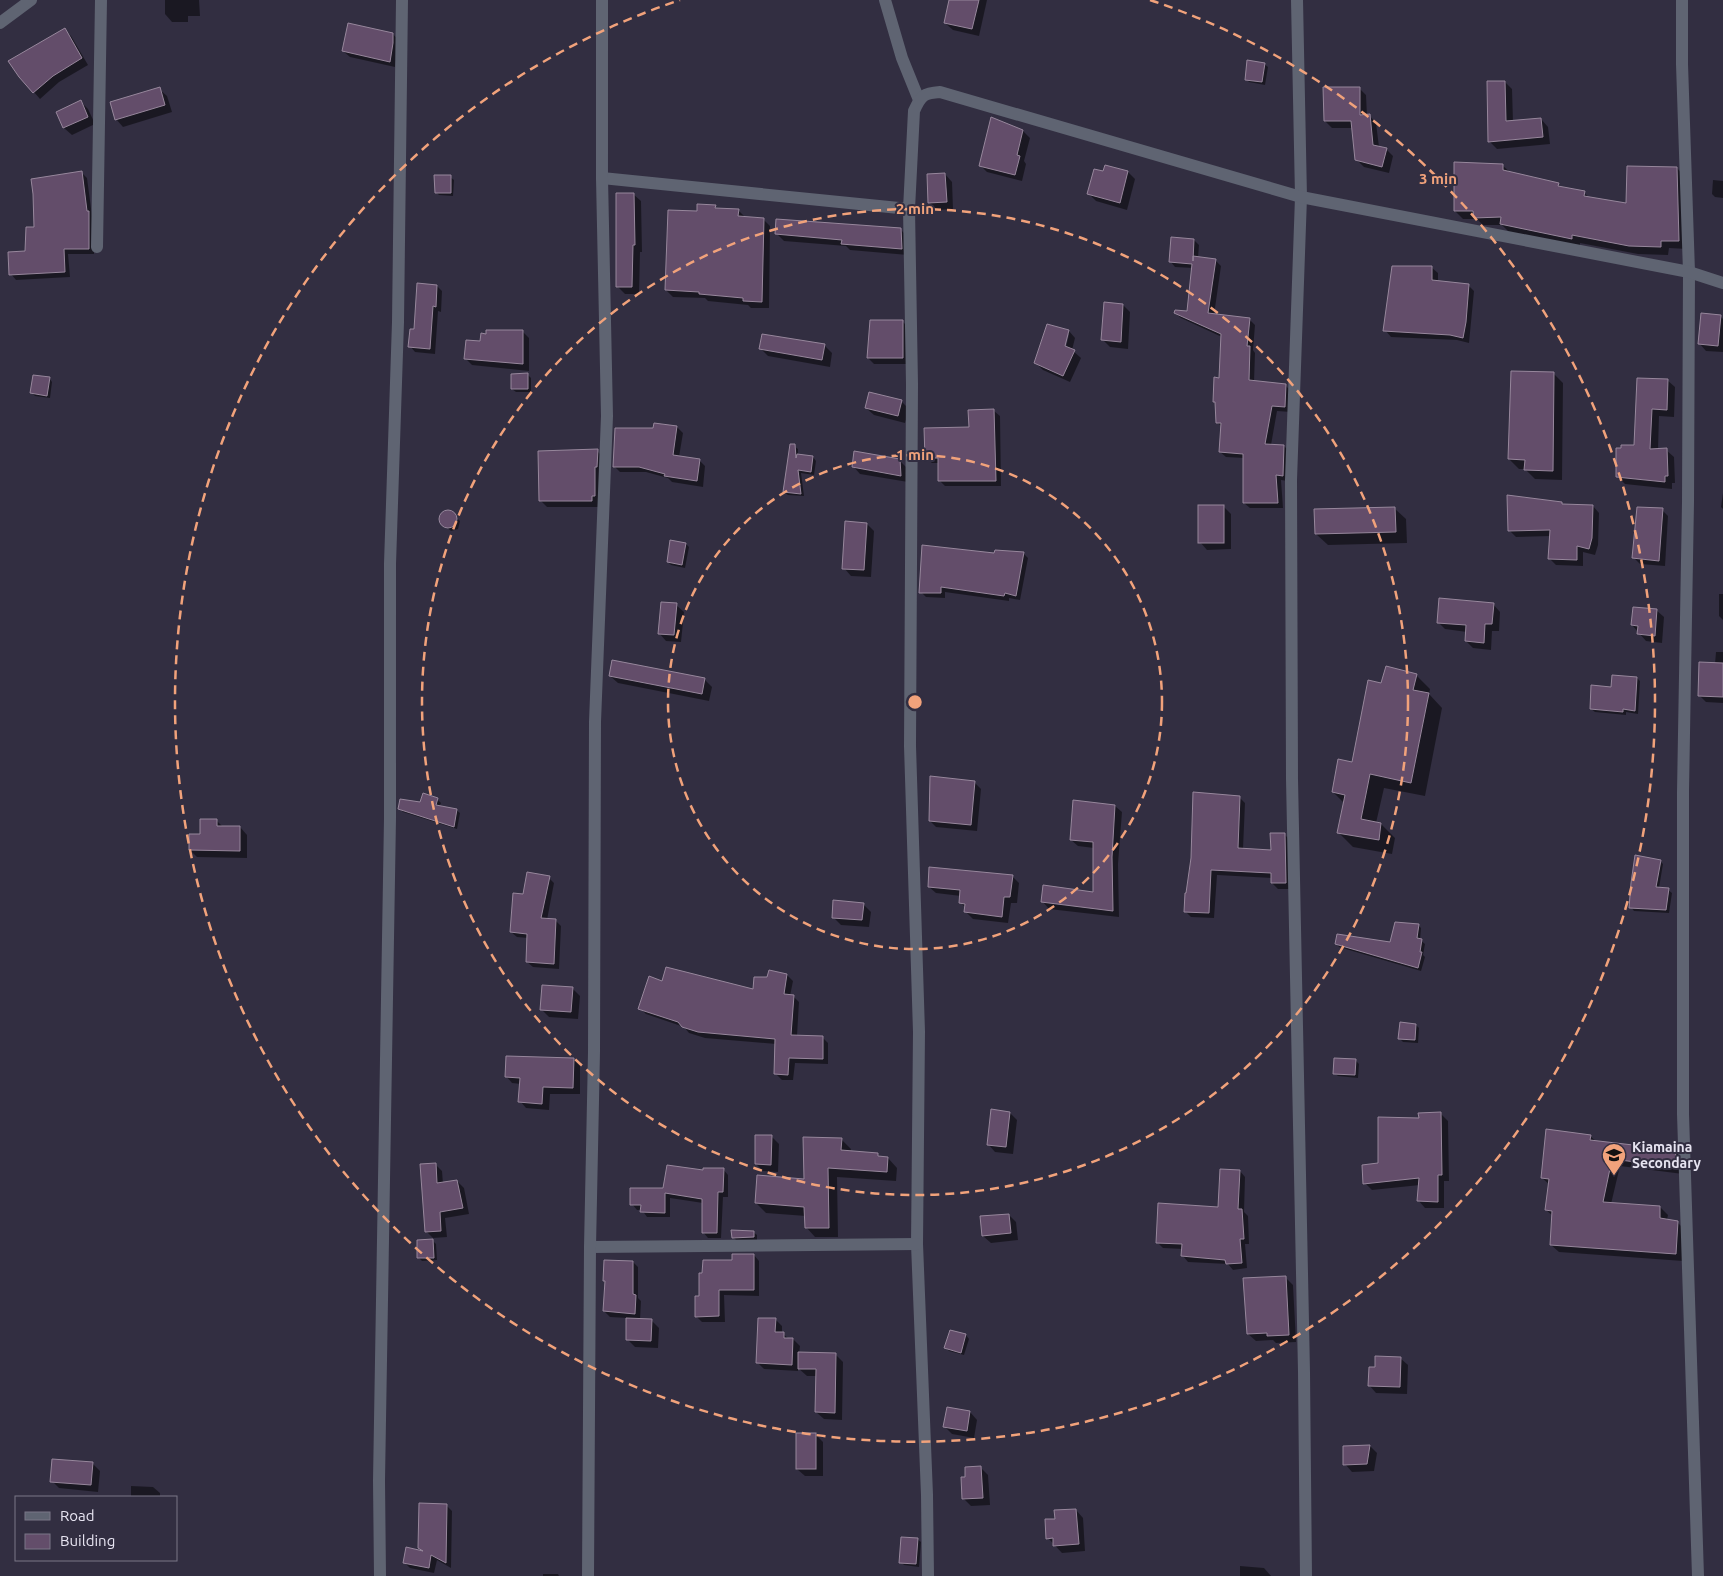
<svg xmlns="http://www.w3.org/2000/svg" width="1723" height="1576" viewBox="0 0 1723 1576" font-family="Ubuntu,sans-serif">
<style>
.shadow{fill:#0007;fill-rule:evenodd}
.building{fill:#634d6a;stroke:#97879c}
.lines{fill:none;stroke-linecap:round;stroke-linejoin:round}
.street{stroke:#5f6472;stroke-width:12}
.ring{fill:none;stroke:#f1a27b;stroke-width:2.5;stroke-dasharray:9 6}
.labels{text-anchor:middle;stroke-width:4;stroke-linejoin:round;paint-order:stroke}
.poi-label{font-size:14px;font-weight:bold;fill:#e7e4f1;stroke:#322e41;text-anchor:start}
.centre{fill:#f1a27b;stroke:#322e41;stroke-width:2.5}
.ring-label{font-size:15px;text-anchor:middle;font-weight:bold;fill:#f1a27b;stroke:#322e41;stroke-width:4;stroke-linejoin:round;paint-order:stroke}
</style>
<rect width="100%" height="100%" fill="#322e41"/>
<g class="shadow">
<polygon points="165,0 199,0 200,16 188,16 188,22 172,22 165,14"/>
<polygon points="950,0 987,0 979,36 953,30 945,23"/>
<polygon points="65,30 71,36 88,65 59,82 40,99 20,76"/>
<polygon points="393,34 399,41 395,67 350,57 343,51"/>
<polygon points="1264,64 1268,67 1265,85 1249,82 1246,79"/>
<polygon points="1505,82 1512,89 1513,122 1541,119 1548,127 1550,144 1497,149 1489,141"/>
<polygon points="1359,88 1366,95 1367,116 1369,115 1376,123 1379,147 1386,149 1393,156 1389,173 1364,167 1357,160 1353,128 1332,128 1325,121"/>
<polygon points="159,89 167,96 172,112 123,127 116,119"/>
<polygon points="81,102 88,109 95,124 72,135 64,128 58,112"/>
<polygon points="1023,131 1030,138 1024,161 1026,164 1022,181 987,172 980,165"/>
<polygon points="1502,165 1511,173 1558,184 1562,188 1584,193 1590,198 1627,204 1677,168 1685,177 1687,249 1669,248 1668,255 1638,254 1580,243 1580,247 1509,232 1502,225 1483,225 1477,219 1463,219 1455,211"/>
<polygon points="1128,172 1135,179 1127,210 1096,201 1089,194 1104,173"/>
<polygon points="82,173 87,178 92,216 94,218 94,254 68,254 70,277 16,280 11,274"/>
<polygon points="945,174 952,182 953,209 937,210 930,203"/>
<polygon points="450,177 454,180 453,196 439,195 436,192"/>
<polygon points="1713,180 1723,181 1723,198 1715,197 1712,194"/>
<polygon points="633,194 641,201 642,252 640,252 639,294 625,294 617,286"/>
<polygon points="715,207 718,210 738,210 746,218 763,219 770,226 769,308 751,308 748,305 708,301 705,298 673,297 666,290 698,213"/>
<polygon points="901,230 908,237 908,255 850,250 846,246 784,241 776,233"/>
<polygon points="1194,240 1199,245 1198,258 1215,260 1221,266 1214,315 1249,319 1255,325 1253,350 1255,353 1254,382 1286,386 1291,391 1291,412 1277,411 1271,445 1284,446 1289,451 1288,481 1281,480 1283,508 1250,508 1244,503 1244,458 1226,457 1220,452 1222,427 1217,422 1217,404 1214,401 1220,379 1222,337 1181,318 1175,313 1188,312 1193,268 1175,267 1170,261"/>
<polygon points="1431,267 1438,273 1438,282 1468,285 1474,291 1469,343 1457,340 1391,337 1385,330"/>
<polygon points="437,286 442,291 441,312 438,311 435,354 415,352 410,346 415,331"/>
<polygon points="1123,305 1130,312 1128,349 1110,347 1103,340"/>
<polygon points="1720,316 1723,319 1723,352 1706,351 1699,343"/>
<polygon points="902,321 908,327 909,364 874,364 868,358"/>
<polygon points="522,331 529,338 529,371 472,365 465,358 487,335"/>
<path d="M1069 331 1075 338 1072 350 1081 358 1070 382 1043 370 1036 363ZM1067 334H1069L1065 352 1063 351Z"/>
<polygon points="825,346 832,353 830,367 768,356 761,349"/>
<polygon points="1553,373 1563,383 1562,480 1535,479 1525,469 1519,469 1509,459"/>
<polygon points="527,374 531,378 531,392 516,392 512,389"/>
<polygon points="49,378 52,382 50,398 35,396 32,393"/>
<polygon points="1638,379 1667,380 1675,387 1674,417 1659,416 1658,450 1666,450 1674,457 1675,483 1672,483 1672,489 1625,484 1617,476 1635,446"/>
<polygon points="901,401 909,409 905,423 874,415 866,408"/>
<polygon points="994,411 1000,416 1001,486 945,486 939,480 939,463 932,463 926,458"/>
<polygon points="677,427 683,433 679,457 699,460 705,466 703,487 672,482 668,478 646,472 620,472 614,466"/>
<polygon points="794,446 798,449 798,455 813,457 816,461 814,475 801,473 804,496 788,495 784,492"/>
<polygon points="597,451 604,458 598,507 547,507 540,500"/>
<polygon points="900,461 907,468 908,482 860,474 853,466"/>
<polygon points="1723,493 1723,509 1721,507"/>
<polygon points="1561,503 1563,505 1593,506 1599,513 1598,545 1595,555 1583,552 1583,566 1556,565 1549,558 1551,536 1516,537 1509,530"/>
<polygon points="1223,506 1231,514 1231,549 1207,550 1200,542"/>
<polygon points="1394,508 1406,519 1407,543 1328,545 1316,534"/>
<polygon points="1662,510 1668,516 1665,566 1640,564 1634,558"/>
<polygon points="450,512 460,521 458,529 451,531 441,522 443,514"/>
<polygon points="867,524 874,531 871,577 851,576 844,568"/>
<polygon points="686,544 689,547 685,568 671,565 668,562"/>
<polygon points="1023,553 1028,558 1020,600 1009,598 1009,601 945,592 945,598 926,597 921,592 995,554"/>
<polygon points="1719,594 1723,594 1723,620 1719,616"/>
<polygon points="1493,604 1500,612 1499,631 1492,631 1491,650 1473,648 1466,641 1467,632 1445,629 1438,622"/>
<polygon points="676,605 684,612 681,642 666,641 659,633"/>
<polygon points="1656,610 1664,617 1662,643 1646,641 1632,625"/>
<polygon points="1716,652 1723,652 1723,703 1706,702 1699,695 1715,664"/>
<polygon points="1416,675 1430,689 1429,694 1442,708 1425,796 1384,788 1376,823 1381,824 1395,838 1392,854 1353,847 1339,833 1344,803 1333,792 1353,763 1382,684"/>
<polygon points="610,676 704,679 712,687 709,701 618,683"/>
<polygon points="1637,678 1640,681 1638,714 1626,712 1626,715 1595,712 1591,709 1612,688"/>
<polygon points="975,783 981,789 977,831 936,827 930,821"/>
<polygon points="1239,797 1245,803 1243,849 1272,851 1284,834 1290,840 1291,889 1278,889 1272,883 1272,878 1217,875 1214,918 1191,917 1185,911"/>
<polygon points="437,799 441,803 439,807 456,810 460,813 457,829 403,812 399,808"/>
<polygon points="1115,806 1122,812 1118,864 1119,917 1049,909 1043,902 1095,893 1094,848 1078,846 1071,840"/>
<polygon points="216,820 223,827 240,827 247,835 247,858 197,857 190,850"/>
<polygon points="1660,861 1663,864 1659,888 1668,890 1672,893 1669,913 1634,911 1631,907"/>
<polygon points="1012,876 1019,883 1017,903 1011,903 1008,923 973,919 966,912 966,908 960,902 961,896 936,893 929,887"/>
<polygon points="549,878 554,883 547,920 555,920 561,926 559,969 533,967 527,962 528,938 517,937 511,932 524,895"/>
<polygon points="863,904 871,912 869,927 841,925 833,917"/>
<polygon points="1418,925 1421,928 1420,940 1425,944 1423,955 1425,957 1421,971 1339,947 1336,943 1391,943"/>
<polygon points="787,975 793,981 790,996 793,996 799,1002 797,1036 822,1037 828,1043 828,1064 795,1063 793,1080 782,1080 776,1074 776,1044 705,1038 689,1033 684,1027 646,1014 640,1008 663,982 754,990 768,978"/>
<polygon points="573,989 580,996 578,1019 549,1017 541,1009"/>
<polygon points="1416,1025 1419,1028 1418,1043 1403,1042 1400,1039"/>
<polygon points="573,1059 580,1066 580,1094 550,1094 549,1110 526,1108 520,1101 521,1084 512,1083 506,1076"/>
<polygon points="1356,1061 1359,1064 1358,1078 1338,1076 1334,1073"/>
<polygon points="1010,1113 1017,1120 1013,1154 995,1152 988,1144"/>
<polygon points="1441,1114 1448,1121 1449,1181 1444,1181 1444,1208 1425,1208 1418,1200 1420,1185 1372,1190 1365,1183 1420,1120"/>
<polygon points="771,1136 779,1144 778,1172 763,1171 756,1164"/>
<polygon points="1590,1136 1597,1142 1675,1151 1683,1159 1683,1174 1620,1166 1611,1204 1660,1207 1668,1215 1667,1220 1677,1222 1685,1230 1683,1261 1559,1252 1551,1245 1553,1216 1546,1210 1550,1185 1542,1178"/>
<polygon points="841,1139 851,1149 850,1152 878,1154 881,1158 888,1158 897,1168 896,1181 837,1177 838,1237 815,1237 806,1227 806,1216 766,1213 756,1203 805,1180"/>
<polygon points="435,1164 442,1171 443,1184 457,1181 464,1188 469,1214 445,1218 447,1237 433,1238 426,1231"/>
<polygon points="723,1169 728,1175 728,1197 723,1197 721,1238 708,1238 703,1232 703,1203 670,1198 670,1217 647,1217 642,1210 637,1210 632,1204 704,1172"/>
<polygon points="1240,1171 1245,1177 1244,1212 1248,1216 1249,1244 1245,1244 1247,1268 1233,1270 1228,1264 1188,1262 1183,1256 1183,1249 1163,1248 1157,1242 1219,1208"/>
<polygon points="1009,1215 1016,1222 1018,1240 991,1243 983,1236"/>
<polygon points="753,1232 757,1235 757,1240 736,1240 733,1237"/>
<polygon points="433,1241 436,1244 437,1260 422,1261 418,1257"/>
<polygon points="754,1255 759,1261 759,1296 724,1295 725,1322 702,1322 696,1316 700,1298 734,1262"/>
<polygon points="633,1262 638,1267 638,1298 641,1301 640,1320 651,1320 659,1328 658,1348 635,1347 627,1339 628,1318 610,1317 604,1311 606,1282 604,1280"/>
<polygon points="1286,1278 1293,1285 1296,1342 1276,1343 1273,1340 1256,1341 1248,1334"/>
<polygon points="775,1319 782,1326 782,1333 789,1339 793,1339 800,1346 799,1354 835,1354 843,1362 842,1420 824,1419 816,1412 817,1376 807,1376 798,1368 798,1371 764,1369 757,1362"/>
<polygon points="951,1331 966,1335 969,1339 964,1355 949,1351 945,1347"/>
<polygon points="1400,1358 1408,1365 1407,1394 1376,1393 1369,1385"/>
<polygon points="970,1412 977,1420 974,1438 952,1434 944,1426"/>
<polygon points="815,1434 823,1442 823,1476 805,1476 797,1469"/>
<polygon points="1370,1446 1377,1453 1374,1471 1352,1472 1345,1464 1344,1447"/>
<polygon points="92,1463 100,1471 98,1492 59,1488 52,1481"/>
<polygon points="981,1468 988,1475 990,1505 971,1506 963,1498 967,1479"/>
<polygon points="131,1486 153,1487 160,1493 160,1497 131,1497"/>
<polygon points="446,1505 452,1511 451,1568 437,1560 434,1573 410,1568 404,1562 424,1552"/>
<polygon points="1076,1510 1083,1518 1085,1551 1062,1553 1048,1538 1056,1520"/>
<polygon points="917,1539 921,1542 919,1567 904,1565 901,1562"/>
<polygon points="1240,1566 1264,1568 1271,1576 1240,1576"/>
<polygon points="543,1574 558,1574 559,1576 543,1576"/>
</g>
<g class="building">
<polygon points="949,0 979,0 972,29 944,23"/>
<polygon points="348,23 393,33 393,43 390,62 342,51"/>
<polygon points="65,28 82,58 53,76 33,93 19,77 8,61"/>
<polygon points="1247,60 1265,63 1262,82 1245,80"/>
<polygon points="1487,81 1505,81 1506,121 1541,118 1543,137 1488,142"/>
<polygon points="160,87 165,105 115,120 110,102"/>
<polygon points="1323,87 1360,87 1360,115 1370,114 1373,145 1387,148 1382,167 1355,160 1351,121 1324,121"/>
<polygon points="81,100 88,117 63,128 56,112"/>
<polygon points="991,117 1023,130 1017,155 1020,156 1015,175 979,166"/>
<polygon points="1454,162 1503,164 1503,170 1559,183 1558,186 1585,191 1584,196 1626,203 1627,166 1677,167 1679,241 1661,241 1661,247 1629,246 1572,235 1572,239 1500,224 1501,217 1474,218 1473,211 1454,211"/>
<polygon points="1105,165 1128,171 1120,203 1087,194 1094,169 1103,171"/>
<polygon points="82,171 87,211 89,211 89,249 64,249 65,272 9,275 8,252 25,251 26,227 34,227 33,194 31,179"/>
<polygon points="945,173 947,202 928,203 927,174"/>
<polygon points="434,175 451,175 451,193 435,193"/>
<polygon points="616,193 634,193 635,245 633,245 632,287 616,287"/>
<polygon points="697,204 716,205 715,208 739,209 738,216 764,218 762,302 743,301 743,298 699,294 699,292 665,290 668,210 697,211"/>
<polygon points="776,219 901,228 902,249 841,244 842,240 775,234"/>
<polygon points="1171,237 1194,239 1193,261 1193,256 1216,259 1208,313 1250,318 1247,346 1250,346 1249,380 1286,384 1285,407 1272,406 1265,444 1284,445 1283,476 1276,475 1278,503 1243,503 1243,454 1219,452 1221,423 1216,423 1215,402 1213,402 1214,377 1219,378 1221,334 1174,313 1175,310 1187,311 1192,264 1169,262"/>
<polygon points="1392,266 1432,266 1432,280 1469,284 1466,322 1463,338 1450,335 1383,331"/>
<polygon points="417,283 437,285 436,307 433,306 430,349 408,347 410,329 414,329"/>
<polygon points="1104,302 1123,304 1121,342 1101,340"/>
<polygon points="1701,313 1721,315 1718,346 1698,344"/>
<polygon points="870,320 903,320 903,358 867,358"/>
<polygon points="1047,324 1069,330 1065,346 1075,350 1063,376 1034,363"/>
<polygon points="486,330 523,330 523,364 464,359 466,340 480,341 481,333 486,334"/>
<polygon points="762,334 825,344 822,360 759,349"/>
<polygon points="1511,371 1554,372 1553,471 1524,470 1525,460 1508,459"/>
<polygon points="528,373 528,389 511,389 511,374"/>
<polygon points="33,375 50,377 47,396 30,393"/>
<polygon points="1637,378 1668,379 1667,410 1652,409 1650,449 1667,448 1668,476 1665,476 1665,482 1616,477 1616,448 1621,448 1621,445 1634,445"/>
<polygon points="869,392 902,400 898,416 865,408"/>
<polygon points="994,409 996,481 938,481 938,458 925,458 924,428 969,427 968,410"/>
<polygon points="654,423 677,426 673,455 700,459 697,481 664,476 665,474 639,467 613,467 615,428 653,428"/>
<polygon points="790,444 795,444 796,458 797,454 813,456 811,472 798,470 801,494 783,492"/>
<polygon points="598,449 597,467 595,467 595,496 592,496 592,501 539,501 538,451"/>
<polygon points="854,451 900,459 901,476 852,467"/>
<polygon points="1507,495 1562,502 1562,504 1593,505 1592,538 1589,549 1577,546 1577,560 1548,559 1550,530 1508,531"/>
<rect x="1198" y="505" width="26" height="38"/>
<polygon points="1395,507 1396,532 1315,534 1314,509"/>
<polygon points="1637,507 1663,508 1659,561 1632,558"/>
<circle cx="448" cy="519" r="9"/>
<polygon points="845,521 867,523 864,570 842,569"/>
<polygon points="670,540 686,543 682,565 667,562"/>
<polygon points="922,545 994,553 995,550 1024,552 1016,596 1005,593 1004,596 941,587 941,593 919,593"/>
<polygon points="1439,598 1494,603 1492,624 1485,624 1484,643 1465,641 1466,625 1437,623"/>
<polygon points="661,602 677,603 674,635 658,634"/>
<polygon points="1633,607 1657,609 1655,636 1637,634 1638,626 1631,625"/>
<polygon points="612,660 705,678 702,694 609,676"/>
<polygon points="1699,662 1723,663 1723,697 1698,696"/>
<polygon points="1386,666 1417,674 1413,690 1429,693 1411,783 1370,774 1361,819 1381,823 1379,840 1337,833 1345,795 1332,792 1338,759 1352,762 1368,680 1381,683"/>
<polygon points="1612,675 1637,677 1635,711 1623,709 1623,712 1590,709 1591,685 1611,687"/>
<polygon points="930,776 975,781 971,825 929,821"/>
<polygon points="1193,792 1240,796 1238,848 1271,850 1270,833 1285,833 1286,883 1271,883 1271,873 1211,870 1209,913 1184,912 1185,893 1186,893 1191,858"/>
<polygon points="423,793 438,798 436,805 457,809 454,827 398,809 400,799 420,802"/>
<polygon points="1073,800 1115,805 1112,857 1113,911 1041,902 1043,885 1093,892 1093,842 1070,840"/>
<polygon points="200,819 217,819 217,826 240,826 240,851 189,850 189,834 200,834"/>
<polygon points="1635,855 1661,860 1656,887 1669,888 1666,910 1629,908 1631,883"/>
<polygon points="929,867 1013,875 1010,897 1004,897 1002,917 964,912 965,904 959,903 960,890 928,887"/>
<polygon points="527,872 550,876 541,918 556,919 554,964 526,962 527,934 510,932 513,893 523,894"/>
<polygon points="833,900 864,903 862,920 832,918"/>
<polygon points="1395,922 1419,924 1417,938 1422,939 1420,952 1422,952 1418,968 1335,944 1337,934 1390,942"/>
<polygon points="666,967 753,989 754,977 767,977 769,970 787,974 784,994 794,995 791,1035 823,1036 823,1059 789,1058 788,1075 774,1074 775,1039 698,1032 682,1027 678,1022 638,1009 649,976 662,981"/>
<polygon points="542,985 573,987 571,1012 540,1010"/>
<polygon points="1400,1022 1416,1024 1415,1040 1398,1039"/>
<polygon points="506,1056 574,1058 573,1088 543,1087 542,1104 518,1102 520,1078 505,1077"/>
<polygon points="1334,1058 1356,1059 1355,1075 1333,1074"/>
<polygon points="991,1109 1010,1112 1006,1147 987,1145"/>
<polygon points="1441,1112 1442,1175 1438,1175 1438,1202 1417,1201 1419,1178 1363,1184 1362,1165 1378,1163 1378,1117 1419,1118 1418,1113"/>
<polygon points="1546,1129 1591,1135 1590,1140 1676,1150 1675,1167 1612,1159 1603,1202 1660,1206 1660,1218 1678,1221 1676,1254 1550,1245 1552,1211 1545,1210 1549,1179 1541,1178"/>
<polygon points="755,1135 772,1135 771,1165 755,1164"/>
<polygon points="803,1137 842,1138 841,1150 878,1153 878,1156 888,1157 887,1172 828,1168 829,1228 805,1228 804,1207 755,1203 757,1175 804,1179"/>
<polygon points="436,1163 437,1183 457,1180 463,1208 440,1212 441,1231 425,1232 420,1164"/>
<polygon points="667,1165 703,1170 703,1168 724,1168 723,1192 718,1192 717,1233 702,1233 702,1199 665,1193 665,1213 640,1212 641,1205 630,1205 630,1188 663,1188"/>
<polygon points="1220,1169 1240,1170 1238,1209 1242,1209 1244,1239 1240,1239 1242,1263 1226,1264 1225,1260 1181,1256 1182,1244 1156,1243 1158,1203 1218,1207"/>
<polygon points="1009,1214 1011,1233 982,1236 980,1216"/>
<polygon points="731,1230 754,1231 754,1237 732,1238"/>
<polygon points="433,1239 434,1258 417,1258 417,1240"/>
<polygon points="732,1254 754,1254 754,1290 719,1290 719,1316 695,1317 695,1296 699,1296 699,1273 702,1273 703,1260 732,1260"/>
<polygon points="604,1260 633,1261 633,1294 636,1295 635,1314 603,1311 605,1281 603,1281"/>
<polygon points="1286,1276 1289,1335 1267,1336 1267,1333 1247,1334 1243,1278"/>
<polygon points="626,1318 652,1319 651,1341 626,1340"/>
<polygon points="758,1318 776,1318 775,1332 784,1332 784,1338 793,1338 792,1365 756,1363"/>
<polygon points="950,1330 966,1334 961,1353 944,1348"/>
<polygon points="798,1352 836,1353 835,1413 815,1412 816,1369 798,1369"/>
<polygon points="1375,1356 1401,1357 1400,1387 1368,1386 1369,1367 1375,1367"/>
<polygon points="947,1407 970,1411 967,1431 943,1427"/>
<rect x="796" y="1433" width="20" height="36"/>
<polygon points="1370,1445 1367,1464 1343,1465 1343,1446"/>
<polygon points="52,1459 93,1462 91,1485 50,1482"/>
<polygon points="981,1466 983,1498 962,1499 961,1477 965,1477 965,1467"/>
<polygon points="419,1503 447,1504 446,1563 431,1555 429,1568 403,1563 406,1547 423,1551 418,1548"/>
<polygon points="1076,1509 1079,1544 1053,1546 1053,1538 1046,1539 1045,1519 1055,1519 1054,1510"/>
<polygon points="901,1537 918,1538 916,1564 899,1563"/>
</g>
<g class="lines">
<g class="street">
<polyline points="885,0 902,58 919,100"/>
<polyline points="1297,0 1301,197 1291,480 1292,779 1304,1372 1306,1576"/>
<polyline points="1682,0 1682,64 1689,272 1688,502 1683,792 1683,1114 1698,1576"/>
<polyline points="0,23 31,0"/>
<path d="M602 178 909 209 914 111C921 95 924 93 940 92L1301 197 1689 272 1723 283"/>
<polyline points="909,209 912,384 910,746 919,1032 917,1244 927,1495 928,1576"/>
<polyline points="97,247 101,0"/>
<polyline points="590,1247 917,1244"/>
<polyline points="380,1576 379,1481 390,818 390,564 398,322 402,0"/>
<polyline points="588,1576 590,1247 594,1052 595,722 607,416 602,178 602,0"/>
</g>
</g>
<g class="ring">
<circle cx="915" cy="702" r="247"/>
<circle cx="915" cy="702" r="493"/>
<path d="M1150 0A740 740 0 1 1 680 0"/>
</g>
<defs>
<g id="school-pin" transform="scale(1.25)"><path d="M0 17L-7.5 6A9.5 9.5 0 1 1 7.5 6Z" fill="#f1a27b" stroke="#322e41"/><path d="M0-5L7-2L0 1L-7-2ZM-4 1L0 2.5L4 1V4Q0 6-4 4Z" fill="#111"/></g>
</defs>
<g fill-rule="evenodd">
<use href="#school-pin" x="1614" y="1155"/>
</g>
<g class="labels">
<g class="poi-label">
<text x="1632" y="1152">Kiamaina<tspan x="1632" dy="16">Secondary</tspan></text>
</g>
</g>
<circle cx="915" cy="702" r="8" class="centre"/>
<g class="ring-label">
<text x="1438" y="184">3 min</text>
<text x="915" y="214">2 min</text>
<text x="915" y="460">1 min</text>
</g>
<rect x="15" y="1496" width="162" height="65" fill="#322e41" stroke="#7a7787"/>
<rect x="25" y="1512" width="25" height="8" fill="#5f6472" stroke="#7a7787"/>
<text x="60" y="1521" font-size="15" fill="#e7e4f1">Road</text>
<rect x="25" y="1534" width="25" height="15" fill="#634d6a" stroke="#7a7787"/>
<text x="60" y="1546" font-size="15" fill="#e7e4f1">Building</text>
</svg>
